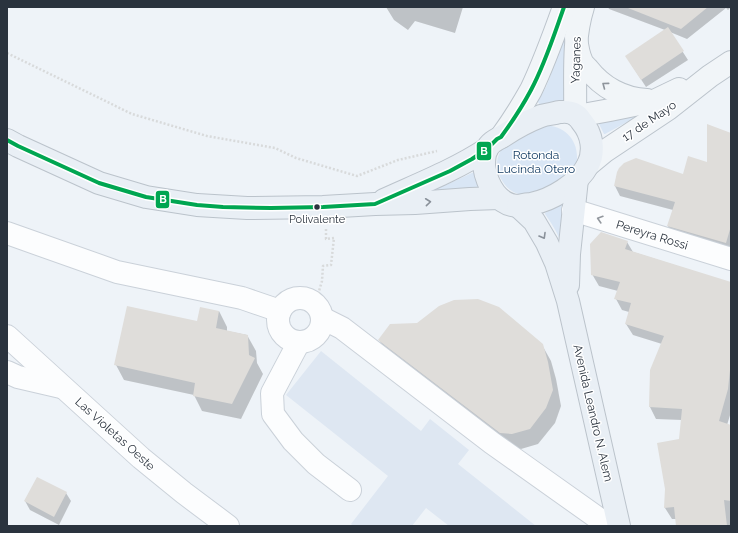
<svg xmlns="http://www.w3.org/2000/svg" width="738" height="533" viewBox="0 0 738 533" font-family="Raleway,sans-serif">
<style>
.built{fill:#dee7f2}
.green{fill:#d9e6f5}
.shadow{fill:#0003}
.building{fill:#dfddda}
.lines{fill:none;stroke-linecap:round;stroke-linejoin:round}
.minor-casing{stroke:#cad1d9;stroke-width:24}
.major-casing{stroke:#bbc3cb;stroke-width:24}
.highway-casing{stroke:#bbc3cb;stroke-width:24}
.path{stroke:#d8dadb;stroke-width:2.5;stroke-dasharray:2 2;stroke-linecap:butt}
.minor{stroke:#fcfdfe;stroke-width:22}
.major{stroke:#f1f5f8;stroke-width:22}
.highway{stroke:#e9eff5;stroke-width:22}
.bus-1-casing{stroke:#fff;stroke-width:7}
.bus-1{stroke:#00a651;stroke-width:4}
.oneway{stroke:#8e949b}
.oneway2{stroke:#8a919a}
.oneway3{stroke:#93989e}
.bus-dot{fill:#2a333e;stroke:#fff;stroke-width:1.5}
.labels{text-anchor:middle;stroke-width:3;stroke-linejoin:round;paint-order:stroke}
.bus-label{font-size:11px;fill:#2a333e;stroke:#fff}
.street-label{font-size:12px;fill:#2a333e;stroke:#fff}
.park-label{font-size:12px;fill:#0a345d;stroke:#fff}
.line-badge{stroke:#fff;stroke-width:1.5}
.badge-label{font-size:11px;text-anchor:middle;font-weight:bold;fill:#fff}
</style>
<rect width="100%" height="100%" fill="#eef3f8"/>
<polygon class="built" points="321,351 421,431 430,419 469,450 458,464 536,526 449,526 426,508 412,526 353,526 351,524 388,476 286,395"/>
<g class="green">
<polygon points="573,7 568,103 540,105 538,102 538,101 546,87 550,77"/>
<polygon points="662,103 605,134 604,134 598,122"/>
<path d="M545 125C564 126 578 139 577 159 577 161 576 165 575 167 573 170 555 186 552 187 548 189 530 195 526 195 517 196 507 189 503 182 494 170 495 153 507 144 510 142 515 140 518 139 527 134 536 130 545 125Z"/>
<polygon points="474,172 479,188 464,188 411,195 446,185"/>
<path d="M566 202 560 241C557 231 551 223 545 214V213Z"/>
</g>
<g class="shadow">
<polygon points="386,7 463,7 455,33 415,21 408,30 394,20"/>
<polygon points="608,7 731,7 728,10 726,8 687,39 670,32 688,60 646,87 631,64 665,30 609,9"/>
<polygon points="731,134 731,253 674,236 668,226 673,210 620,196 615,186 683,175 708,163"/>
<polygon points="627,242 633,252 731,283 731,412 727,425 731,426 731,512 730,511 731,526 677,526 676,519 672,519 665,508 680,439 682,420 656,419 650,407 651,371 662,344 633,335 626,324 629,312 622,310 616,299 618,291 599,286 592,274"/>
<polygon points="219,311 227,327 227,331 247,335 256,351 257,363 263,374 241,419 202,411 194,395 124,380 116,365"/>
<polygon points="379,340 542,345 551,361 556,379 561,406 555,423 538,444 521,449 510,448 388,355"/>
<polygon points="66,493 71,501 59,525 30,510 25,501"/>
</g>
<g class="building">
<polygon points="628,7 708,7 681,29 628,8"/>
<polygon points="668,27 684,51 641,80 625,56"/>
<polygon points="707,124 731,133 731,226 726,243 667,226 675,202 614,186 617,172 619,168 624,163 636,158 683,174 688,156 707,162"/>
<polygon points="601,232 628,241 625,249 731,282 731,361 728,389 719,421 731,425 731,501 724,500 727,526 676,526 674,507 664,508 665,489 657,443 679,439 682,409 649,407 650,370 664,336 625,324 631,303 614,299 620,282 591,275 590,244"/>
<polygon points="478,299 499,307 543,344 548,362 553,390 546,408 530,429 512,434 500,433 378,340 390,324 417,323 439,306 454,300"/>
<polygon points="127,306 197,321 200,307 219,311 216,328 248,335 249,355 255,358 232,404 193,396 195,383 114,365"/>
<polygon points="37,477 67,492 54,517 24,501"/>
</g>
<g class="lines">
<g class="minor-casing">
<g id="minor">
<polyline points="573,210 731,259"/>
<polyline points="7,233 117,272 242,298 280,311"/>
<circle cx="300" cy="320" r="22"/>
<polyline points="322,318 342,328 492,443 609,526"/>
<polyline points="7,336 141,458 184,493 228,526"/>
<polyline points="299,342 272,393 273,414 293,441 316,464 350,490"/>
<polyline points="7,372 18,377 61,387"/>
</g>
</g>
<g class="major-casing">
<g id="major">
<path d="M576 37C577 45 578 54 582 62 583 64 586 67 588 69 602 87 623 99 647 100"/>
<path d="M575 114C576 78 572 42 583 7"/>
<polyline points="577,116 610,110 654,101 679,89"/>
<path d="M501 137C512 122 522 106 531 90 544 63 554 35 564 7"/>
<polyline points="588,165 605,151 668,109 710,76 731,62"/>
</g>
</g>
<g class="highway-casing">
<g id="highway">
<path d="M559 112C564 112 569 111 574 114 577 115 580 119 582 122 592 134 595 151 588 165 578 184 552 200 531 204 528 204 523 205 519 206 498 206 487 185 484 166 484 160 484 154 487 149 490 142 498 139 503 136 515 128 528 121 541 116 547 114 553 114 559 112Z"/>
<polyline points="7,140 18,146 99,183 146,197 197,205 247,208 323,207 375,204 415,203 470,199 499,198"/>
<path d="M384 200C419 184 455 170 487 149"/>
<polyline points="518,206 534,221 547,243 556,263 568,301 619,526"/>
<polyline points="568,285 569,254 577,179"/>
</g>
</g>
<g class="path">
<polyline points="7,53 132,114 207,136 275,148 296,158 357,176 398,160 437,151"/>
<polyline points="317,298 322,281 323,266 331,265 334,238 326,239 326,228"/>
</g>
<use href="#minor" class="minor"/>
<use href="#major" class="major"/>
<use href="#highway" class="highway"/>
<g class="bus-1-casing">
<path id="bus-1" d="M7 140 18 146 99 183 146 197 197 205 223 207 271 208 323 207 375 204 450 171 472 159 487 149 497 139 501 137C512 122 522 107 531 90 545 64 554 35 564 7"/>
</g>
<use href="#bus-1" class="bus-1"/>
</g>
<defs><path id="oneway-chevron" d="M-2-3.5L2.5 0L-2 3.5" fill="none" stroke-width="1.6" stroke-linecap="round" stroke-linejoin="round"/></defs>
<use class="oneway" href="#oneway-chevron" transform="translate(605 85) rotate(-143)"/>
<g class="oneway2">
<use href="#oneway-chevron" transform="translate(428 202) rotate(-6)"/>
<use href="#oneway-chevron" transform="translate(543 236) rotate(60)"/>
</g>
<use class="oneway3" href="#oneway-chevron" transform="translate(600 219) rotate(-163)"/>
<circle class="bus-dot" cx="317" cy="207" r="3.5"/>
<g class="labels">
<g class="bus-label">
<text x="317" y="223">Polivalente</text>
</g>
<g class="street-label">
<text transform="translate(576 60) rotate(-88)" y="4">Yaganes</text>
<text transform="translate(649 121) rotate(-34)" y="4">17 de Mayo</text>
<text transform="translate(652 235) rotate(17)" y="4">Pereyra Rossi</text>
<text transform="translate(593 413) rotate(77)" y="4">Avenida Leandro N. Alem</text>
<text transform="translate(115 434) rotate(42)" y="4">Las Violetas Oeste</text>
</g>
<g class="park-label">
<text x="536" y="159">Rotonda<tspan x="536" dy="14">Lucinda Otero</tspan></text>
</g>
</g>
<g class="line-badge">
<rect x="476" y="141" width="16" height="20" rx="4" fill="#00a651"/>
<rect x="155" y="190" width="15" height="19" rx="4" fill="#00a651"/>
</g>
<g class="badge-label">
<text x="484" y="155">B</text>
<text x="163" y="203">B</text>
</g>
<rect width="738" height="533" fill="none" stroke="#2a333e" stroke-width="16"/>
</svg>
